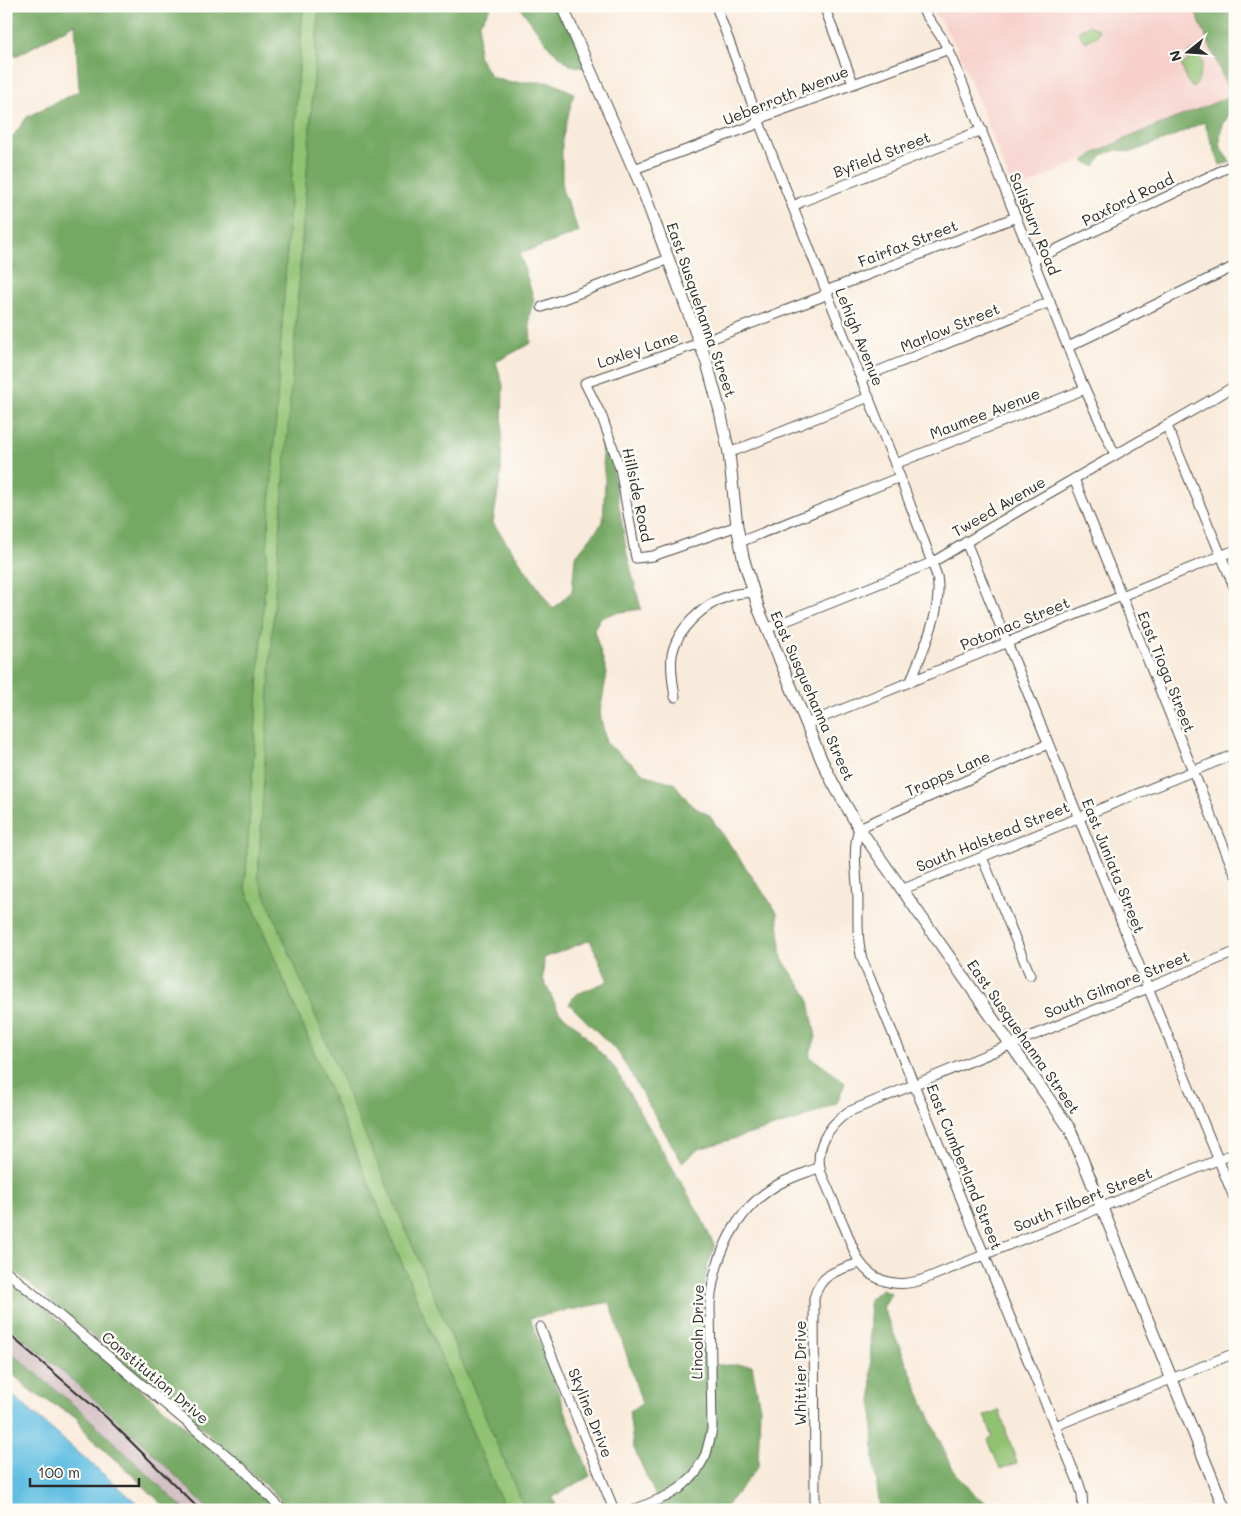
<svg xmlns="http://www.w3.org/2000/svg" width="1241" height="1516" viewBox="0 0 1241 1516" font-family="Mali,sans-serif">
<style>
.built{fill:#f7d0ca}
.industrial{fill:#d2bec2}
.green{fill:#91c272;stroke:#5e764e}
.forest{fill:#74a864;stroke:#506a48}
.water{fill:#64bfe2;stroke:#487586}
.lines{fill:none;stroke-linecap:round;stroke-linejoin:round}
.minor-casing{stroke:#4a4845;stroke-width:11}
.major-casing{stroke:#4a4845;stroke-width:13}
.minor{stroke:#fff;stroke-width:9}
.major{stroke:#fff;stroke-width:11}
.rail{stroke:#2b2b2b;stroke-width:2}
.labels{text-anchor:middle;stroke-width:5;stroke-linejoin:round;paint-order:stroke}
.street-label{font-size:15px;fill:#2b2b2b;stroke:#fdfcf7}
</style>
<rect width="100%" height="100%" fill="#fdfcf7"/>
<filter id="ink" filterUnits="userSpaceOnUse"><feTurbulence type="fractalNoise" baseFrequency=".02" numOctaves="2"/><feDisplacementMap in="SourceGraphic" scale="10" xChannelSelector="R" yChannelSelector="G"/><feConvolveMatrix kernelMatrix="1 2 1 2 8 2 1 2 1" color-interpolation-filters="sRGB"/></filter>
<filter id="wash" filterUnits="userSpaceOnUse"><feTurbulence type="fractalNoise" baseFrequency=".0096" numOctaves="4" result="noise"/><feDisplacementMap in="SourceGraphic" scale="20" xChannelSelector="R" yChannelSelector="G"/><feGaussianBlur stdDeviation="1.12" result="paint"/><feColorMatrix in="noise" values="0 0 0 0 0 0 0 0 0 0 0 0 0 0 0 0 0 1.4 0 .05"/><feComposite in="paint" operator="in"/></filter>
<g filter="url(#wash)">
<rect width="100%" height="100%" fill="#f9ebdb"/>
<polygon class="built" points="931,6 1193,6 1231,96 1131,136 1014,192 957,47"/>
<polygon class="industrial" points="6,1324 59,1368 173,1472 209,1510 185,1510 82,1412 6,1348"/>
<g class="green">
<polygon points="303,6 319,6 294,351 478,1397 525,1510 505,1510 245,887"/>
<polygon points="1089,25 1099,30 1098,35 1086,42 1082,39 1079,31"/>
<polygon points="1196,50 1203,62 1198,82 1193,88 1187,81 1181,64 1188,61 1187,54"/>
<polygon points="999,1410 1017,1463 1000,1469 988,1440 993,1437 984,1416"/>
</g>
<g class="forest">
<polygon points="6,6 303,6 245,887 505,1510 288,1510 276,1495 198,1425 6,1264 6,146 27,117 79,91 75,24 16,56 6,54"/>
<path d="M319 6H492L480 23 478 55 491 77 508 82H550L574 93 562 140V189L579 232 520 254 534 300 529 316 531 343 496 362 503 385 501 473 493 523 553 609 572 591 575 557 603 522 605 481 599 426 609 447 627 554 641 609 615 613 600 618 594 630 607 673 600 712 606 743 646 775 674 783 692 806 709 815 777 912 782 959 808 996 816 1037 809 1056 845 1082 837 1103 801 1119 699 1149 682 1162 618 1052 569 1004 575 995 608 981 590 940 544 958 543 979 559 1012 574 1024 614 1067 700 1215 715 1247C713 1252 710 1258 708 1265 700 1297 704 1333 706 1365H752L760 1408 758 1467 723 1510H662L633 1446 629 1411 642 1404 610 1302 530 1318 590 1476 553 1497 557 1510H525L361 1125 258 878 273 620 294 351Z"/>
<polygon points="519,6 562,6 589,69 570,65 550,48"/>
<path d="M1193 6H1235V111C1222 118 1216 139 1223 152 1225 155 1228 159 1231 162L1220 165 1204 122 1167 139 1131 152 1117 150 1102 155 1095 167 1084 161 1095 153 1131 136 1231 96Z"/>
<path d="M6 1275 260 1490 276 1510H209C146 1443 77 1383 6 1324Z"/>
<polygon points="882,1289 891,1293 883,1308 951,1467 976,1496 998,1510 880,1510 874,1461 869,1299"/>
<polygon points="6,1348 82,1412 185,1510 168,1510 128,1471 87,1435 76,1417 32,1392 6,1368"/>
</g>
<polygon class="water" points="6,1390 145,1510 6,1510"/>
</g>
<g filter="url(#ink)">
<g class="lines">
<g class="minor-casing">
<g id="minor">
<path d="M716 6 759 122 895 464 937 576C943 612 923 648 911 681"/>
<polyline points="824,6 853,83"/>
<polyline points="920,6 942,38 952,57 1080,378 1115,455"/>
<polyline points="634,169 752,126 766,116 949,49"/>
<polyline points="793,207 801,202 982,130"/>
<polyline points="1034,260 1235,164"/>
<polyline points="542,307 669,259"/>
<polyline points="1068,347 1235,266"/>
<polyline points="861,378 1050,302"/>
<polyline points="1167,426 1235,589"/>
<polyline points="729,453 869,397"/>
<polyline points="895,464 1085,389"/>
<polyline points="1074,479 1235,874"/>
<polyline points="737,526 653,556 636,558 620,468 602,417 585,383 700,343 821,297 831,289 1016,217"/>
<polyline points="740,542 900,477"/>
<polyline points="966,542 1235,1200"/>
<polyline points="766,629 933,562 1020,510 1235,386"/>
<path d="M675 697C673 683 670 669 672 655 677 628 704 604 729 596 736 593 745 593 752 592"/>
<polyline points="806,724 1235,550"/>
<path d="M1048 744 859 828C852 850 857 876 858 899 858 919 857 940 862 959L1079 1484 1082 1494 1083 1510"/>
<polyline points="982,857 1030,975"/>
<polyline points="901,890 1235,754"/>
<path d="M1235 952 848 1112C828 1126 814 1148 821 1173 829 1190 836 1208 844 1226 849 1237 853 1250 859 1261 875 1285 902 1288 927 1278L1235 1153"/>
<polyline points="6,1271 243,1469 282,1510"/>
<polyline points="540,1327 614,1510"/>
<polyline points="1055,1426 1235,1353"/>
<path d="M634 1510 667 1496 679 1489 695 1474 706 1454 712 1430 710 1304C714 1257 735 1210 777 1185 791 1177 806 1173 820 1167"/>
<path d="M813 1510 815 1499 814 1298C821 1273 838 1270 860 1263"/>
</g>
</g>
<g class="major-casing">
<polyline id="major" points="562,6 642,188 707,363 720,411 729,453 737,526 743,557 759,610 822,761 834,785 859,828 1070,1129 1225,1510"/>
</g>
<use href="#minor" class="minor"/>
<use href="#major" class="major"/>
<polyline class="rail" points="6,1332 106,1417 200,1510"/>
</g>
</g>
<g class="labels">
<g class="street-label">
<text transform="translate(786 96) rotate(-22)" y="5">Ueberroth Avenue</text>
<text transform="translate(882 155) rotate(-21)" y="5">Byfield Street</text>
<text transform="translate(1128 200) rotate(-26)" y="5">Paxford Road</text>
<text transform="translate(1034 224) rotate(68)" y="5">Salisbury Road</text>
<text transform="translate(908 244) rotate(-21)" y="5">Fairfax Street</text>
<text transform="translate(701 310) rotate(71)" y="5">East Susquehanna Street</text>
<text transform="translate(950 328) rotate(-22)" y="5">Marlow Street</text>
<text transform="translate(859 337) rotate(68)" y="5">Lehigh Avenue</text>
<text transform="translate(638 350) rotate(-19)" y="5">Loxley Lane</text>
<text transform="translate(985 414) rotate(-21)" y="5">Maumee Avenue</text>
<text transform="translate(637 495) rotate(78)" y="5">Hillside Road</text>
<text transform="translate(999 507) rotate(-30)" y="5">Tweed Avenue</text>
<text transform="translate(1015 624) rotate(-22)" y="5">Potomac Street</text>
<text transform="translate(1166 672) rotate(68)" y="5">East Tioga Street</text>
<text transform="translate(812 696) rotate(66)" y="5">East Susquehanna Street</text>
<text transform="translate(948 774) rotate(-24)" y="5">Trapps Lane</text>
<text transform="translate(993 837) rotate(-22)" y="5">South Halstead Street</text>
<text transform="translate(1113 866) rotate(68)" y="5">East Juniata Street</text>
<text transform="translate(1117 985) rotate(-22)" y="5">South Gilmore Street</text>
<text transform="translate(1023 1037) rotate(55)" y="5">East Susquehanna Street</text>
<text transform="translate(964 1167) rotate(68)" y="5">East Cumberland Street</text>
<text transform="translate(1083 1200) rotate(-22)" y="5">South Filbert Street</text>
<text transform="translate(698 1332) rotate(-89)" y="5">Lincoln Drive</text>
<text transform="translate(801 1373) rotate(-90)" y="5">Whittier Drive</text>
<text transform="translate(155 1378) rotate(40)" y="5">Constitution Drive</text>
<text transform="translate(590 1413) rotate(68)" y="5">Skyline Drive</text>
</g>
</g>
<rect width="1241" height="1516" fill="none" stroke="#fdfcf7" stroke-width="25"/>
<g transform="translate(1188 52) rotate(253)" stroke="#fdfcf7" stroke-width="4" paint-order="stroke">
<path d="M0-4L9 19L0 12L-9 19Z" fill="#2b2b2b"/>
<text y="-8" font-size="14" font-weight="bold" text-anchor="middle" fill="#2b2b2b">N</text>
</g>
<path d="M30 1478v8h109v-8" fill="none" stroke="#2b2b2b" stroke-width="2.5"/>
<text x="38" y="1478" font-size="15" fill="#2b2b2b" stroke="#fdfcf7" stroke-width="4" paint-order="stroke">100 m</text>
</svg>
